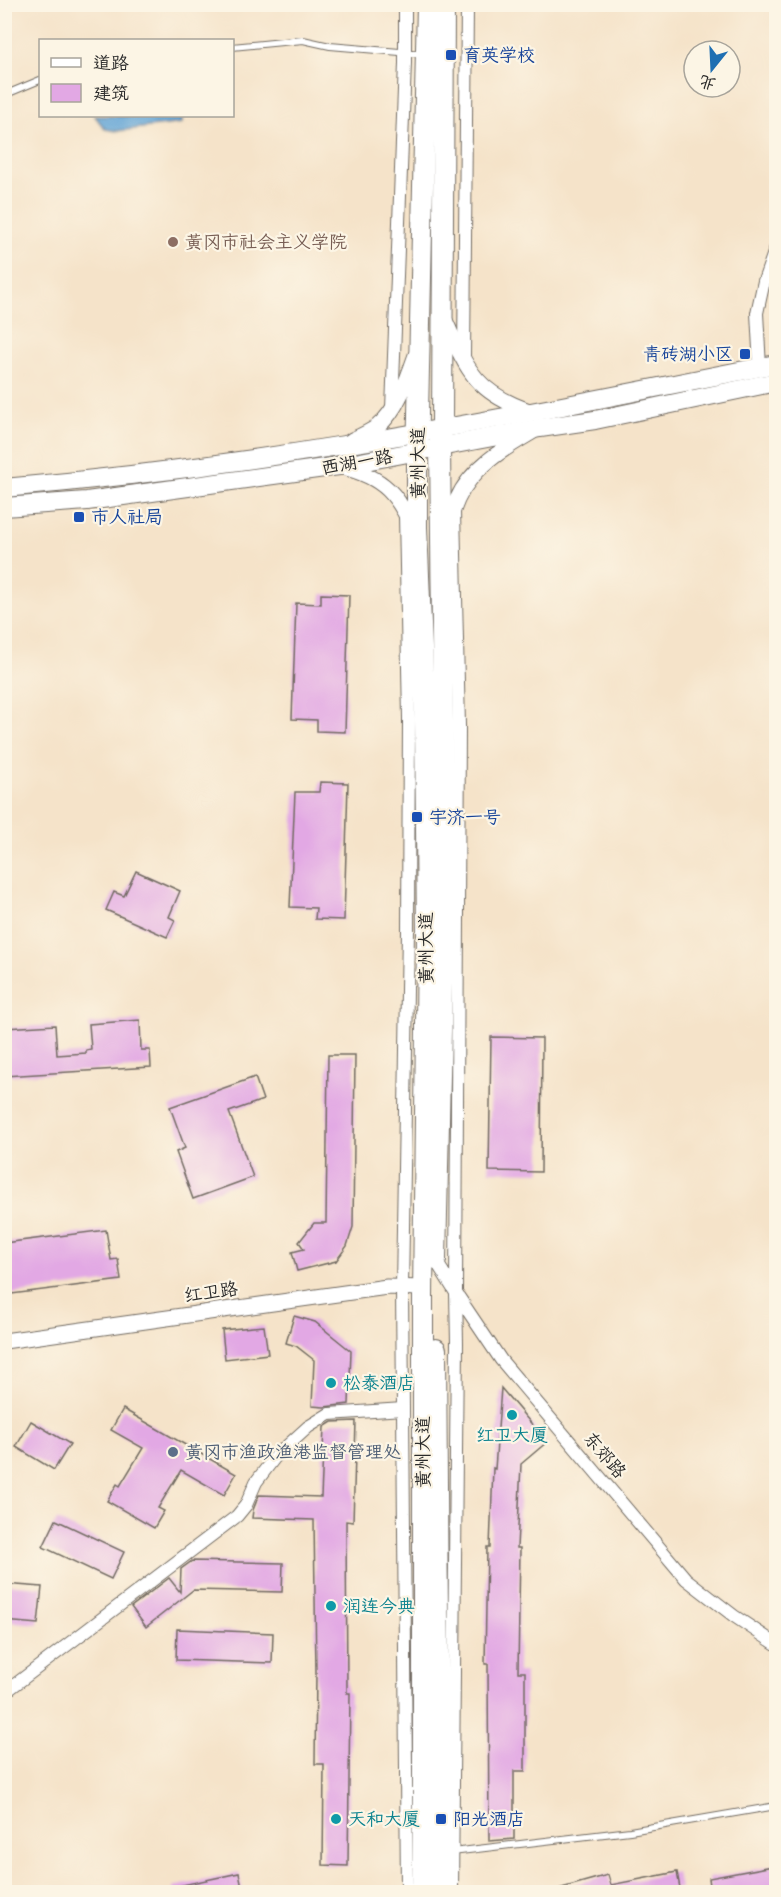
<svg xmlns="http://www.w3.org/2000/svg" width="781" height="1897" viewBox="0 0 781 1897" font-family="'Gochi Hand','LXGW WenKai TC',sans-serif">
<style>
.water{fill:#62a4d6;stroke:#466880;stroke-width:1.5}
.building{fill:#e2a8e4}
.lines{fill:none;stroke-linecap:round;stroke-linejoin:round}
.service-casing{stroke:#726b62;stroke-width:8}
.minor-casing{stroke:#726b62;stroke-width:14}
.tertiary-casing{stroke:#726b62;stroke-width:17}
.secondary-casing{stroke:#726b62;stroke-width:20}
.primary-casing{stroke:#726b62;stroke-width:22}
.service{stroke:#fff;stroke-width:6}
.minor{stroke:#fff;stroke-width:12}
.tertiary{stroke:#fff;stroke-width:15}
.secondary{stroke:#fff;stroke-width:18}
.primary{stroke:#fff;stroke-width:20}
.transit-dot{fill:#1a4fb4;stroke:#fcf5e5;stroke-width:2}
.education-dot{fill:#8d6e63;stroke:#fcf5e5;stroke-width:2}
.culture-dot{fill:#0f9aa8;stroke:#fcf5e5;stroke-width:2}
.service-dot{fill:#5c6f8a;stroke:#fcf5e5;stroke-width:2}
.labels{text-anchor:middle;stroke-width:4.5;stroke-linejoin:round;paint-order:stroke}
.transit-label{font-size:18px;fill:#164399;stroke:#fcf5e5;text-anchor:start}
.education-label{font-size:18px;fill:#785e54;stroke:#fcf5e5;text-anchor:start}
.street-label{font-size:18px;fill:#2b2b2b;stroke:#fcf5e5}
.culture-label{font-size:18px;fill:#0d838f;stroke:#fcf5e5;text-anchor:start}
.service-label{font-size:18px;fill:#4e5e75;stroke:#fcf5e5;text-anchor:start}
</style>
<rect width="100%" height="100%" fill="#fcf5e5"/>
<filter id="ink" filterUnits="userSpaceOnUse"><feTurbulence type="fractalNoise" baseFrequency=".0167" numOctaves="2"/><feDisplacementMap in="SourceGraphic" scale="12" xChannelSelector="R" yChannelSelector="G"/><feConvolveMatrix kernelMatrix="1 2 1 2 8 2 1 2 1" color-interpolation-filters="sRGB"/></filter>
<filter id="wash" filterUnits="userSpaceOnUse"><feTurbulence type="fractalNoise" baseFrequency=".008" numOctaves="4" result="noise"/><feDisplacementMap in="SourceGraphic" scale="24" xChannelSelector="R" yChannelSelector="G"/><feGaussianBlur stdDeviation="1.35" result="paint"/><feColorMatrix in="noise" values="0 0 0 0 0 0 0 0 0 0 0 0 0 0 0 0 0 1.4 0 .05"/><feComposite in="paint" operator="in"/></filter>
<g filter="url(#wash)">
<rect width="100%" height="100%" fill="#f5e3c9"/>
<polygon class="water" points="95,116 182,116 182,123 117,131 105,129"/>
<g id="blocks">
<g class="building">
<polygon points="321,594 349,595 345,732 317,731 317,720 292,719 296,603 321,604"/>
<polygon points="320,782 348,783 344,920 315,919 316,908 290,907 295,792 319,792"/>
<polygon points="136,871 180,891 169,917 175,920 167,937 106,910 114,892 124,896"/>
<polygon points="140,1020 141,1050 150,1050 151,1067 4,1076 4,1054 7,1054 5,1028 55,1025 57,1055 86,1053 86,1050 91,1049 89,1024"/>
<polygon points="491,1037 542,1038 541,1172 489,1171"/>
<polygon points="328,1055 355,1055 353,1227 347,1246 336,1261 297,1271 292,1252 304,1249 299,1242 314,1223 326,1223"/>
<polygon points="255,1077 263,1100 229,1112 253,1177 193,1199 176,1152 185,1148 170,1107"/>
<polygon points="106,1230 111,1260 118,1259 121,1280 4,1295 4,1243"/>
<polygon points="294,1316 315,1322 351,1351 349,1404 324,1407 312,1406 314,1360 296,1346 286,1343"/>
<polygon points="264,1326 268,1354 225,1359 222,1330"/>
<polygon points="501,1388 547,1442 521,1464 517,1548 520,1548 518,1672 525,1672 525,1771 514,1771 514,1839 489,1841 488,1664 485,1664 487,1547 490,1547 493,1468 495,1469"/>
<polygon points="123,1409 236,1474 224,1495 181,1470 158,1508 164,1511 154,1528 107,1501 117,1484 120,1486 143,1448 111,1430"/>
<polygon points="31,1421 70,1444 54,1470 16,1447"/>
<polygon points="356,1421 353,1522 346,1521 347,1693 350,1693 348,1866 323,1865 324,1764 315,1764 316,1672 314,1520 252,1518 253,1510 259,1495 321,1497 324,1427 332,1422"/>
<polygon points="56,1520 124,1552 111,1579 43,1547"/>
<polygon points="192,1561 283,1563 282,1592 193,1590 146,1627 131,1607 169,1578 180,1592 181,1569"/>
<polygon points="4,1584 42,1587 38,1624 4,1621"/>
<polygon points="177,1629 273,1633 272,1663 176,1660"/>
<polygon points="773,1866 777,1893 711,1893 709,1878"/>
<polygon points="677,1872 680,1888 655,1893 558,1893 558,1889 608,1875 611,1885"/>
<polygon points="239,1873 243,1893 173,1893 173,1887"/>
</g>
</g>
</g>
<g filter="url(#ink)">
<use href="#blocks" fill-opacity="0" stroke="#726b62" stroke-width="1.5"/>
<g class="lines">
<g class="service-casing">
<g id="service">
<polyline points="232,47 303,40 330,46 423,54"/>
<polyline points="4,95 40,80"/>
<polyline points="452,1852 630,1831 776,1806"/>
</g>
</g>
<g class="minor-casing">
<g id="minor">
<polyline points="464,359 467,4"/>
<polyline points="760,367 757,313 764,281 776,247"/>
<polyline points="392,409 405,63 405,4"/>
<polyline points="405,515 409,719 408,931 402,1288 407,1892"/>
<polyline points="436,1261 456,1293 501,1360 686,1579 734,1616 776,1644"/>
<polyline points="4,1693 237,1516 246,1505 256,1482 275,1457 308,1427 329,1414 403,1409"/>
<polyline points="452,1892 457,1343 456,1293 459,726 454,511"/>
</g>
</g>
<g class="tertiary-casing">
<g id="tertiary">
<path d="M444 318C467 370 475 393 532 412"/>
<path d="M352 440C361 436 370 432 378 426 397 411 408 378 416 355"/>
<path d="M342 467C384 477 399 495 415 534"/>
<path d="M444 535C448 524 452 512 457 500 471 468 503 449 532 432"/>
<polyline points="4,1341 387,1287 423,1288"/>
</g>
</g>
<g class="secondary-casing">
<g id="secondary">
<path d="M4 488C116 478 228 464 338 446 485 423 631 392 776 364"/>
<polyline points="4,507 87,501 339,466 540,428 595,420 776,382"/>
</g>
</g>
<g class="primary-casing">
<g id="primary">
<polyline points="436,1260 443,937 443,721 440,447 442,428 444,4"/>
<polyline points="436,1349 440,1892"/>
<polyline points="423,1892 423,1297 427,933 425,721 417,527 417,460 427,4"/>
</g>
</g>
<use href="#service" class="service"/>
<use href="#minor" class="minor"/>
<use href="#tertiary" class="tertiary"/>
<use href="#secondary" class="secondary"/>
<use href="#primary" class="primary"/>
</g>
</g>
<g class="transit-dot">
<rect x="445" y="49" width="12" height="12" rx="3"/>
<rect x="739" y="348" width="12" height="12" rx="3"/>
<rect x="73" y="511" width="12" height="12" rx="3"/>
<rect x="411" y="811" width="12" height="12" rx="3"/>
<rect x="435" y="1813" width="12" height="12" rx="3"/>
</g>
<circle class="education-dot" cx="173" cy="242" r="6"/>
<g class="culture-dot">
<circle cx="331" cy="1383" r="6"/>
<circle cx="512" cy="1415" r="6"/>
<circle cx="331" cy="1606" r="6"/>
<circle cx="336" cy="1819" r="6"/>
</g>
<circle class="service-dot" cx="173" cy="1452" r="6"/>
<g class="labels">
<g class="transit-label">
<text x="463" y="61">育英学校</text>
<text x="733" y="360" text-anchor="end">青砖湖小区</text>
<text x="91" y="523">市人社局</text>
<text x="429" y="823">宇济一号</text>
<text x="453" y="1825">阳光酒店</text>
</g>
<g class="education-label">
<text x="185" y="248">黄冈市社会主义学院</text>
</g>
<g class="street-label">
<text transform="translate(357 462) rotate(-10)" y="6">西湖一路</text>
<text transform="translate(418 463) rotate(-90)" y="6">黄州大道</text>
<text transform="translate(426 948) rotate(-90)" y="6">黄州大道</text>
<text transform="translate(211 1292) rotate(-8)" y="6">红卫路</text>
<text transform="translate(423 1452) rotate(-90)" y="6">黄州大道</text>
<text transform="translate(605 1455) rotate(50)" y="6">东郊路</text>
</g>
<g class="culture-label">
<text x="343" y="1389">松泰酒店</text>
<text x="512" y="1441" text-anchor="middle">红卫大厦</text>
<text x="343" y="1612">润连今典</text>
<text x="348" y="1825">天和大厦</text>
</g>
<g class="service-label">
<text x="185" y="1458">黄冈市渔政渔港监督管理处</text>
</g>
</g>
<rect width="781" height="1897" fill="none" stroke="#fcf5e5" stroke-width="24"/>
<rect x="39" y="39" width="195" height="78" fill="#fcf5e5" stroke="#a8a49b" stroke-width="1.5"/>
<rect x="51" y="58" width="30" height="9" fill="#ffffff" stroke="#a8a49b" stroke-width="1.5"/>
<text x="93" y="69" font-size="18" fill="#2b2b2b">道路</text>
<rect x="51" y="84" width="30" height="18" fill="#e2a8e4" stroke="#a8a49b" stroke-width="1.5"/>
<text x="93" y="99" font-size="18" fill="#2b2b2b">建筑</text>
<g transform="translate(712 69) rotate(198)"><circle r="28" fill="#fcf5e5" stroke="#a8a49b" stroke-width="1.5"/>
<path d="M0-4.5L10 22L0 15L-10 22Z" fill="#1f6fb2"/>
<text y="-9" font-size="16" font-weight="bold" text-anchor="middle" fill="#2b2b2b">北</text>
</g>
</svg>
